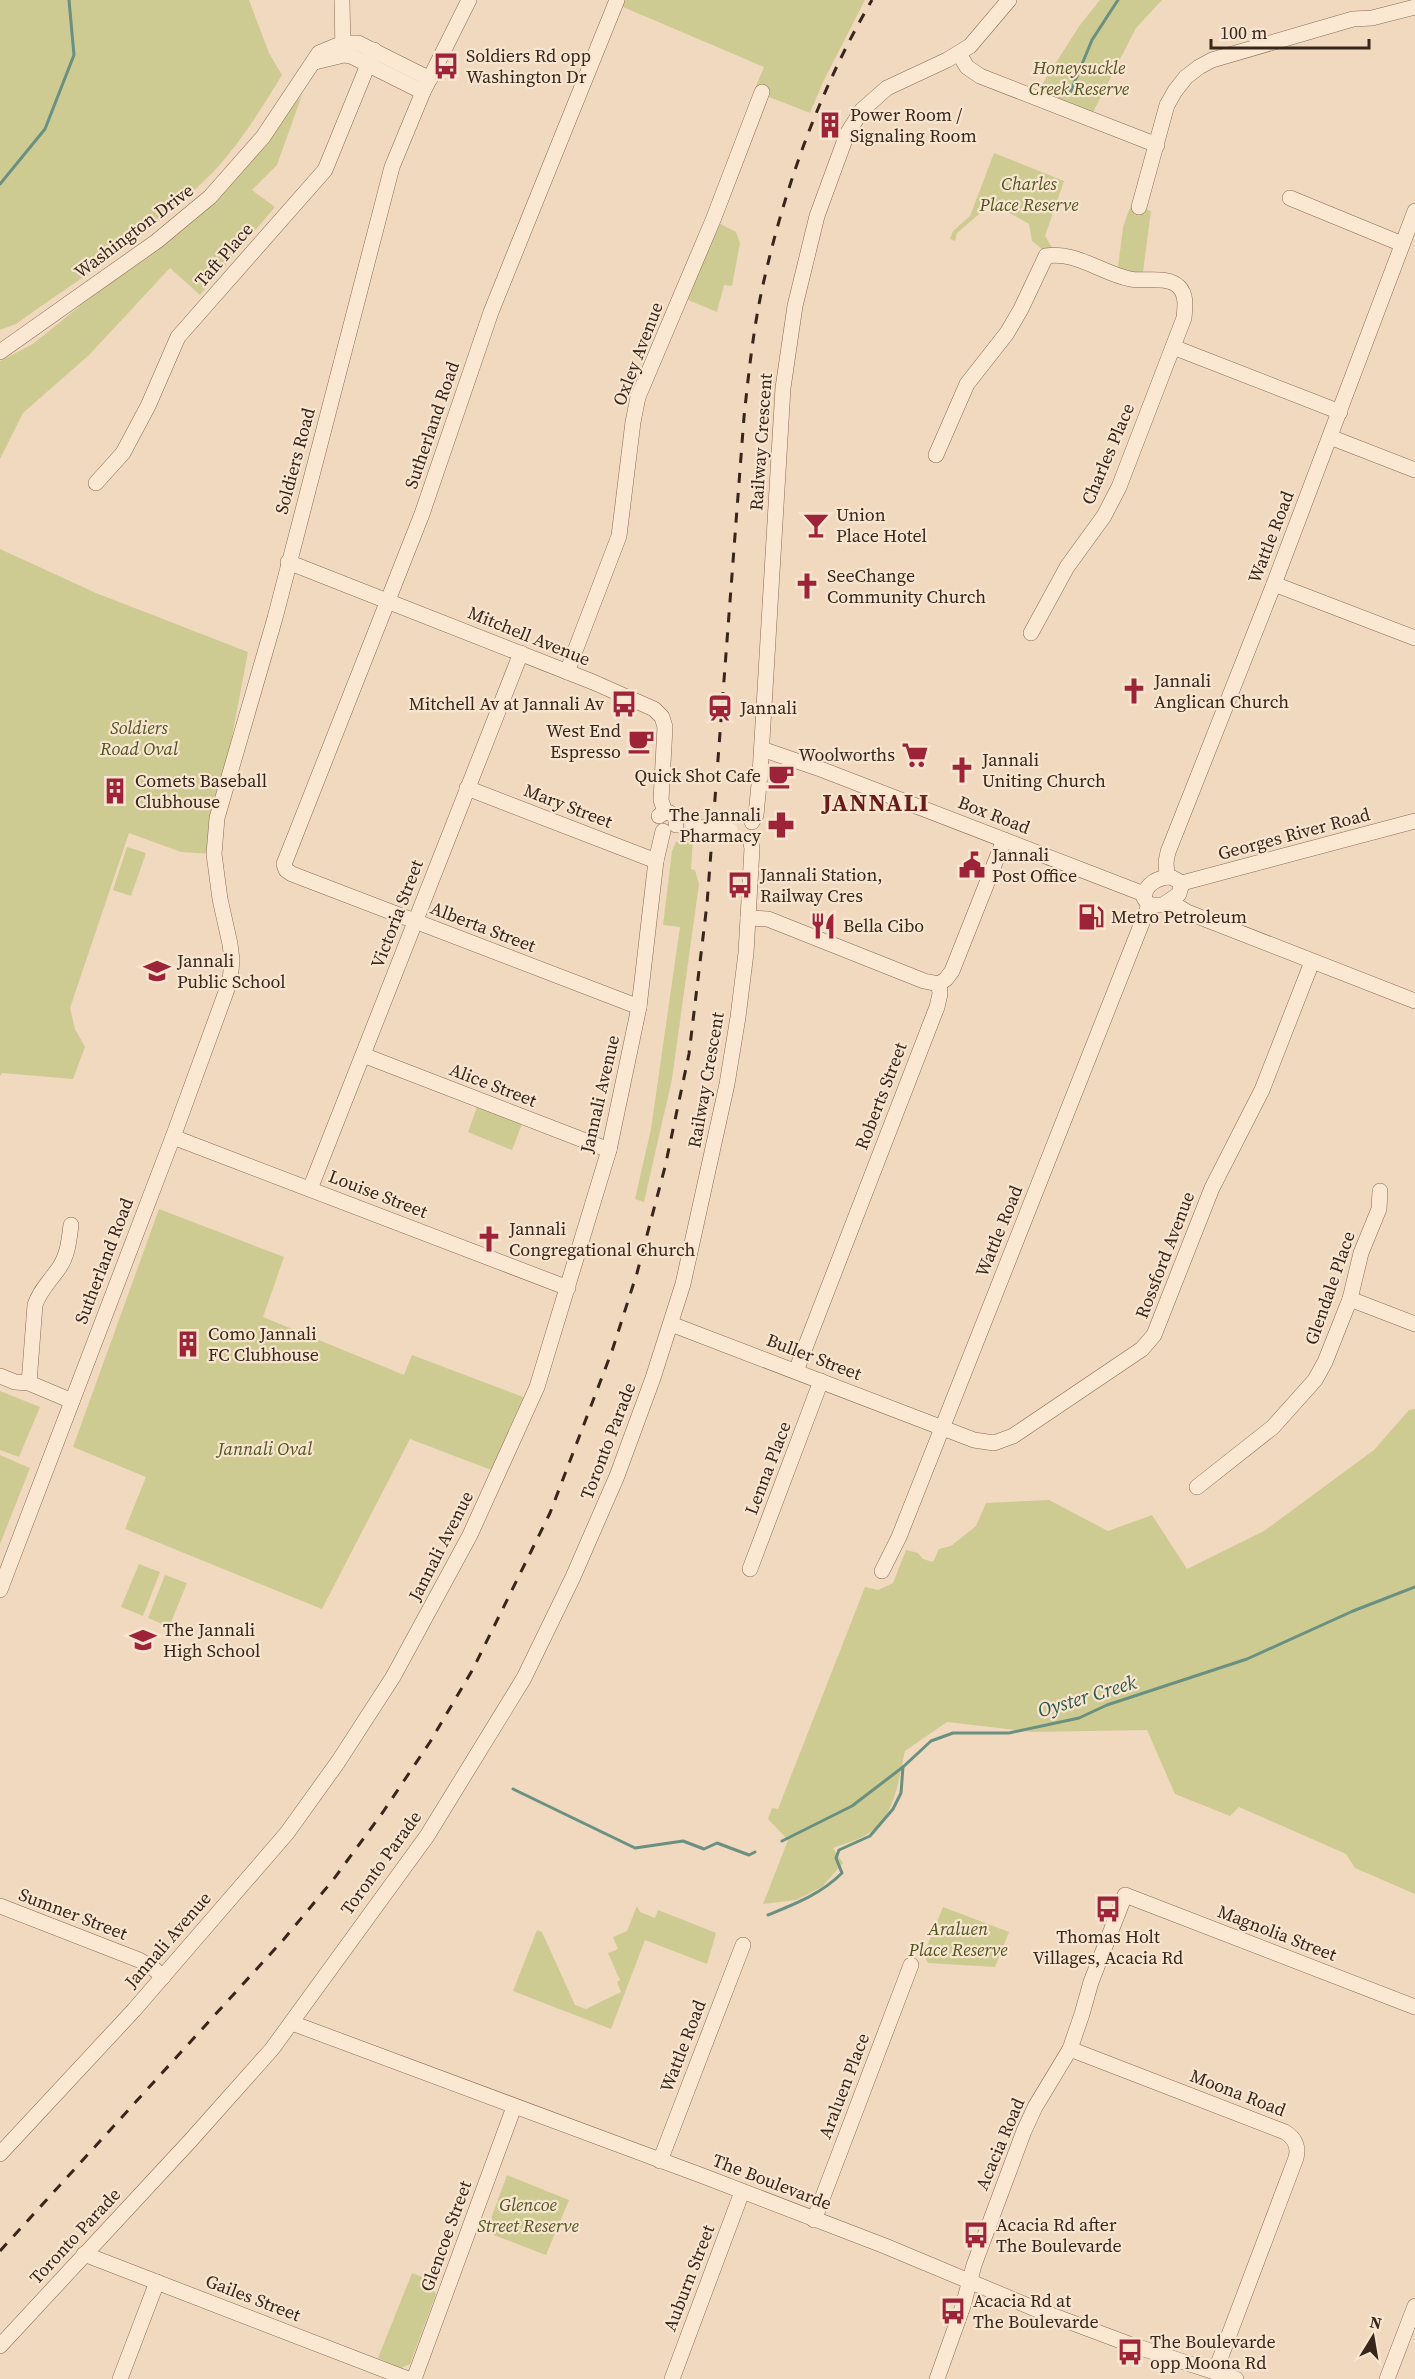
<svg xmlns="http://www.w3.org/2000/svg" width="1415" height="2379" viewBox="0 0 1415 2379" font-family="'Source Serif 4',serif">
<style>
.green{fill:#cecb92}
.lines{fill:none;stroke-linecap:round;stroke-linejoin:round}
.stream{stroke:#699080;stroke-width:3}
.minor-casing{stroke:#8a6956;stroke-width:16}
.minor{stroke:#fae8d2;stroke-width:15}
.rail{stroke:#38251c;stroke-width:3;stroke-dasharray:10 10;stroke-linecap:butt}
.minor-bridge-casing{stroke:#8a6956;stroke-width:16;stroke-linecap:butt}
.minor-bridge{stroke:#fae8d2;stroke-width:15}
.labels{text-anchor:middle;stroke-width:4.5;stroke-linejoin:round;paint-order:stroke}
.poi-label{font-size:18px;fill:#38251c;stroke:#f7e5cf;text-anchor:start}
.park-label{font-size:18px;font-style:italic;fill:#515621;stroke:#f7e5cf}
.street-label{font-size:18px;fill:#38251c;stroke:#f7e5cf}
.water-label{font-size:20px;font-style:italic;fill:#2a594e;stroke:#f7e5cf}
.district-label{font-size:24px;font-weight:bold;letter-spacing:1.5px;fill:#671c19;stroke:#f7e5cf}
</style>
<rect width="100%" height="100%" fill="#f0d9bf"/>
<g class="green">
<path d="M0 0H249L269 53 282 75C260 111 236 150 206 179 150 235 80 278 16 324L0 330Z"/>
<polygon points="617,0 865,0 824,80 810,113 754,91 764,67 616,4"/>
<polygon points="1100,0 1162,0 1136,28 1090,118 1034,97 1080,25"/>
<polygon points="302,95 277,165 252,190 275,207 200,295 170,268 89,355 23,413 0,459 0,361 33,344 228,186"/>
<polygon points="994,153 1064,181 1045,236 1056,254 1043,250 1032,241 1029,224 992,203 957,233 955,241 950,239 953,231 970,216"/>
<polygon points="1131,205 1151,211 1142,280 1117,275 1123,227"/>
<polygon points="713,220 736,232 740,243 732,286 724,285 717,312 681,297"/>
<polygon points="0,549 96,593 248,652 217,816 214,854 181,852 129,833 70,1008 75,1029 85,1047 73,1079 2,1073 0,1076"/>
<polygon points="693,838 691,869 695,870 699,884 672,1079 644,1202 635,1199 651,1129 680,927 663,925 672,851 676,842"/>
<polygon points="127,847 146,853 131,896 113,890"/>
<polygon points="477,1107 522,1124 512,1150 468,1132"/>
<polygon points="159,1209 284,1257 263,1317 404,1375 412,1355 531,1400 499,1473 410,1439 322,1609 125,1529 146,1477 73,1447"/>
<polygon points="0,1391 40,1407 19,1457 0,1450"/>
<path d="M1415 1409V1894L1355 1868 1346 1854 1239 1807 1230 1816 1175 1794 1147 1730 1032 1732 947 1722 905 1751C898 1781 895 1821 864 1836 855 1841 843 1844 833 1848L843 1863 822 1887 796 1900 763 1904 788 1840 768 1819 772 1808 778 1809 865 1587 878 1590 893 1583 906 1550 918 1553 923 1559 933 1562 939 1549 951 1546 976 1526 986 1503 1049 1500 1108 1531 1152 1515 1187 1569 1264 1531 1374 1450 1409 1410Z"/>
<polygon points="0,1455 30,1468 0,1544"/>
<polygon points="139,1564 160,1572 143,1616 121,1607"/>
<polygon points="165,1575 187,1583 169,1627 148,1618"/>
<polygon points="637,1906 640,1912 655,1918 658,1910 716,1933 707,1964 645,1940 611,2029 513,1991 537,1930 542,1932 575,2005 586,2009 621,1992 617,1982 620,1980 608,1953 618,1949 613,1937 627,1931"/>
<polygon points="943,1907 1009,1932 995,1967 928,1963 924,1954"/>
<polygon points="507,2175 569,2200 546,2255 486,2232"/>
<polygon points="412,2273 422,2277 436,2294 410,2364 401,2368 378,2358"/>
</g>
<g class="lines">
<g class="stream">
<polyline points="1070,93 1092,40 1118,0"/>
<polyline points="0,184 45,129 74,55 69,0"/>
<polyline points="513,1789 635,1848 683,1841 704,1849 717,1843 749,1855 755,1852"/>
<polyline points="782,1841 852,1806 903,1767 931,1741 953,1733 1009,1733 1079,1718 1107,1705 1247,1659 1353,1611 1415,1587"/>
<path d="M768 1915C795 1904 821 1894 842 1873L836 1858 839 1850 870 1836 893 1809 901 1793 903 1767"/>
</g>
<g class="minor-casing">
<g id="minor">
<polyline points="342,0 343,52"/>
<polyline points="617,0 491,312 422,514 284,864 286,870 292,874 639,1007"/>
<polyline points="959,54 967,67 980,76 1157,145"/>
<polyline points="315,62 344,55 351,56 423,92"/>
<polyline points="1290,198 1402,244"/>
<polyline points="1139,207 1167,105 1175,91 1186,77 1199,67 1212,60 1353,19 1372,18 1415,7"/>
<polyline points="1173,347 1340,412"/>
<polyline points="0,352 157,241 210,197 263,137 319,53 343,43 358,43 430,79"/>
<polyline points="1330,437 1415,470"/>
<path d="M936 455 967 384 1007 333 1021 309 1046 256C1076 251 1101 273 1130 279 1144 282 1168 275 1179 287 1187 295 1185 308 1184 318L1119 487 1104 516 1067 567 1031 633"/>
<polyline points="96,483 123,453 148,406 178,337 325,170 374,50"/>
<polyline points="288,562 593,682 654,709 662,717 665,727 661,800 665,812"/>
<polyline points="1274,584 1415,638"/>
<polyline points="567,672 619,536 633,422 638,397 713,220 762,92"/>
<polyline points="762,749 823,770 1144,894"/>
<polyline points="467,788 656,861"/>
<path d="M659 816 665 812C672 812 677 817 676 825"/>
<polyline points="752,822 756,815 760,774 783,388 795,306 817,216 847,134 862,110 887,88 947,60 970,46 1009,0"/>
<polyline points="1167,877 1166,862 1168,852 1274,584 1415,211"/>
<path d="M1171 877 1182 883 1179 894 1163 905H1149L1144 898C1145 884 1158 877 1171 877Z"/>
<polyline points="1182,883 1415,821"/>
<polyline points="1173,900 1176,905 1187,912 1415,1001"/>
<polyline points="748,918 768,919 924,981 939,984"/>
<polyline points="939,984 946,979 952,971 1004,840"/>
<polyline points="363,1055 609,1150"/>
<polyline points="173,1137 568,1288"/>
<polyline points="310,1189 521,653"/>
<polyline points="1350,1299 1415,1324"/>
<polyline points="671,1324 974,1440 994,1443 1013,1436 1142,1349 1154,1335 1212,1188 1262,1090 1312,962"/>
<polyline points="796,1371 937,1007 940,994 939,984"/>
<polyline points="0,1376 15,1382 29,1383 72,1401"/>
<path d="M29 1383 35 1305C40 1290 50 1281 59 1268 68 1255 69 1240 71 1225"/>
<polyline points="1197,1487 1273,1427 1315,1380 1325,1362 1350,1299 1361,1253 1379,1209 1380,1191"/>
<polyline points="750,1569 821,1381"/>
<polyline points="882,1571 899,1537 1149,905"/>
<polyline points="0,1590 173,1137 230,981 232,960 230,944 220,899 214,854 217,818 275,618 392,167 423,92 469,0"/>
<polyline points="0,1906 139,1960 153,1968 163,1977"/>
<polyline points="292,2023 703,2176 885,2246 1038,2310 1129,2344 1236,2379"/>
<path d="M1070 2049 1285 2132C1295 2138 1299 2147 1296 2158L1215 2372"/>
<polyline points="0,2154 134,2010 287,1833 338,1762 393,1677 470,1535 537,1387 609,1150 639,1007 656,861 663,831"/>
<polyline points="660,2161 743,1945"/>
<polyline points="814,2220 911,1965"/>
<polyline points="84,2254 408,2379"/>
<polyline points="0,2346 191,2140 272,2049 427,1836 524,1678 573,1577 617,1476 653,1378 683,1284 727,1084 738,1017 746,953 752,848 750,839"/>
<polyline points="120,2379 157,2282"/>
<polyline points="414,2379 514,2107"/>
<polyline points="672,2379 742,2192"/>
<polyline points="937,2379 963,2306 974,2265 1024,2131 1035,2107 1070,2049 1082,2014 1091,1982 1125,1895 1415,2007"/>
<polyline points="1387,2379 1415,2306"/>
</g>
</g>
<use href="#minor" class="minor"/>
<path class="rail" d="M0 2251 284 1939 333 1880 383 1812 430 1742 473 1669 550 1513 612 1351 637 1273 665 1167 689 1054 707 904 744 417C749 370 754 322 765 276 787 180 822 85 872 0"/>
<g class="minor-bridge-casing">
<polyline id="minor-bridge" points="693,827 730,830"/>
</g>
<use href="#minor-bridge" class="minor-bridge"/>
</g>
<defs>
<g id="bus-bare" transform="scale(2.07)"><path d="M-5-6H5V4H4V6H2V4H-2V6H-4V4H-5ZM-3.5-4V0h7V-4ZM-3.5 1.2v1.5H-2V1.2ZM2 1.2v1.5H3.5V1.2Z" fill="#9c2338" stroke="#f7e5cf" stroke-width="2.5" paint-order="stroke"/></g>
<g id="building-bare" transform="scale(2.07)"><path d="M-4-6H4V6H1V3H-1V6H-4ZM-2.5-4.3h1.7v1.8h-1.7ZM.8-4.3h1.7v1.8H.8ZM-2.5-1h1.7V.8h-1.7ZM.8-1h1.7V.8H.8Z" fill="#9c2338" stroke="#f7e5cf" stroke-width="2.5" paint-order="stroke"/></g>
<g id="bar-bare" transform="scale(2.07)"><path d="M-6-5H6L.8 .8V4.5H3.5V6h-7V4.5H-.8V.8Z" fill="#9c2338" stroke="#f7e5cf" stroke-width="2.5" paint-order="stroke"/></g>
<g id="church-bare" transform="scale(2.07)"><path d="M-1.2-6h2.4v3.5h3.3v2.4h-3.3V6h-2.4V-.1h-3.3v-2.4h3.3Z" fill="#9c2338" stroke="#f7e5cf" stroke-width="2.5" paint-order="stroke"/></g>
<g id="station-bare" transform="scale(2.07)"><path d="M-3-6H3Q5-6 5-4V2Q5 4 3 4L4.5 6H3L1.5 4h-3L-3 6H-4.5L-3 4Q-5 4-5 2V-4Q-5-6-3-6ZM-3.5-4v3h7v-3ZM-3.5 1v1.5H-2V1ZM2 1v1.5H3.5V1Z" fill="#9c2338" stroke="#f7e5cf" stroke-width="2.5" paint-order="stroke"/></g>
<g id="cafe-bare" transform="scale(2.07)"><path d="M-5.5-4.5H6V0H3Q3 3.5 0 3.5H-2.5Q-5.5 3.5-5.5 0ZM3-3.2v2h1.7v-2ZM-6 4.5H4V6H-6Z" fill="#9c2338" stroke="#f7e5cf" stroke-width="2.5" paint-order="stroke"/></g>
<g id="supermarket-bare" transform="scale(2.07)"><path d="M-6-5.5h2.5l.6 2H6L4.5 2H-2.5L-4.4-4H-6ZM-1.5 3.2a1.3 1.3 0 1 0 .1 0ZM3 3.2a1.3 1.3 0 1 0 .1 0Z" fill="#9c2338" stroke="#f7e5cf" stroke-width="2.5" paint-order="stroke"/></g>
<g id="pharmacy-bare" transform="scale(2.07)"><path d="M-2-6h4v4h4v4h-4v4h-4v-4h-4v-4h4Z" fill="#9c2338" stroke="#f7e5cf" stroke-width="2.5" paint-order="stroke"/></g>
<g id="civic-bare" transform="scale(2.07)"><path d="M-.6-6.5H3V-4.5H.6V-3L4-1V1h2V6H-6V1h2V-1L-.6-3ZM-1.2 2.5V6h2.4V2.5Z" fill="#9c2338" stroke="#f7e5cf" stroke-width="2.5" paint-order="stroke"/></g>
<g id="fuel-bare" transform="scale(2.07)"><path d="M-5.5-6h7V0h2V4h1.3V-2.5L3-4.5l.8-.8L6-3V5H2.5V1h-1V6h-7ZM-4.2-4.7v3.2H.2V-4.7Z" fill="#9c2338" stroke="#f7e5cf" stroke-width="2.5" paint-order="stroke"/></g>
<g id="restaurant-bare" transform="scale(2.07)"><path d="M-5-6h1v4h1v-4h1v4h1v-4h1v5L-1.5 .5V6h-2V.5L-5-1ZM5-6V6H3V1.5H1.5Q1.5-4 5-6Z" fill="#9c2338" stroke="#f7e5cf" stroke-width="2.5" paint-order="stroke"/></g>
<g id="school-bare" transform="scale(2.07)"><path d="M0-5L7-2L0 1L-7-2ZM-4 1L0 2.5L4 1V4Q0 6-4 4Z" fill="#9c2338" stroke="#f7e5cf" stroke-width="2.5" paint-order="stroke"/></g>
</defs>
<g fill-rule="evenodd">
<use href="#bus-bare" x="446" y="66"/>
<use href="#building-bare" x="830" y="125"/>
<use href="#bar-bare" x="816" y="525"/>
<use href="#church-bare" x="807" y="586"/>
<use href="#church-bare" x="1134" y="691"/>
<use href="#bus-bare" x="624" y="704"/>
<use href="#station-bare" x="720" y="708"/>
<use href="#cafe-bare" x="641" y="741"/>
<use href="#supermarket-bare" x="915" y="755"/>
<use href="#church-bare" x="962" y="770"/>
<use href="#cafe-bare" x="781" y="776"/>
<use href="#building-bare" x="115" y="791"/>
<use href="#pharmacy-bare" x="781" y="825"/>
<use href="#civic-bare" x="972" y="865"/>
<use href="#bus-bare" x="740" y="885"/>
<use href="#fuel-bare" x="1091" y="917"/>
<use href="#restaurant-bare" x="823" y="926"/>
<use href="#school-bare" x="157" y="971"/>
<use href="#church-bare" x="489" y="1239"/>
<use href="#building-bare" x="188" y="1344"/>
<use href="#school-bare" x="143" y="1640"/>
<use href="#bus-bare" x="1108" y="1909"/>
<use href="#bus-bare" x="976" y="2235"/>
<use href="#bus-bare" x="953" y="2311"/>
<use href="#bus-bare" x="1130" y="2352"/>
</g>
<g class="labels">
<g class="poi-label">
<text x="466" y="62">Soldiers Rd opp<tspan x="466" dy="21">Washington Dr</tspan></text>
<text x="850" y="121">Power Room /<tspan x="850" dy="21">Signaling Room</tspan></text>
<text x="836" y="521">Union<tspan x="836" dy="21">Place Hotel</tspan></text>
<text x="827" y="582">SeeChange<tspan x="827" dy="21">Community Church</tspan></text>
<text x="1154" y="687">Jannali<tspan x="1154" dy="21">Anglican Church</tspan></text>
<text x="604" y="710" text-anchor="end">Mitchell Av at Jannali Av</text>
<text x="740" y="714">Jannali</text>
<text x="621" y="737" text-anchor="end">West End<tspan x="621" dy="21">Espresso</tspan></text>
<text x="895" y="761" text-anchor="end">Woolworths</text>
<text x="982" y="766">Jannali<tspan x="982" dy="21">Uniting Church</tspan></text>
<text x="761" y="782" text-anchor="end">Quick Shot Cafe</text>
<text x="135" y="787">Comets Baseball<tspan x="135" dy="21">Clubhouse</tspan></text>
<text x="761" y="821" text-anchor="end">The Jannali<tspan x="761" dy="21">Pharmacy</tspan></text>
<text x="992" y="861">Jannali<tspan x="992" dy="21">Post Office</tspan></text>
<text x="760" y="881">Jannali Station,<tspan x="760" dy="21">Railway Cres</tspan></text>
<text x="1111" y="923">Metro Petroleum</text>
<text x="843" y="932">Bella Cibo</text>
<text x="177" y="967">Jannali<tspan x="177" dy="21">Public School</tspan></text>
<text x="509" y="1235">Jannali<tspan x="509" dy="21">Congregational Church</tspan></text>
<text x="208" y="1340">Como Jannali<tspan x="208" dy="21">FC Clubhouse</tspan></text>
<text x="163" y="1636">The Jannali<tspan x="163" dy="21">High School</tspan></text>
<text x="1108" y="1943" text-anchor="middle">Thomas Holt<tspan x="1108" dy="21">Villages, Acacia Rd</tspan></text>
<text x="996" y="2231">Acacia Rd after<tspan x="996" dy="21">The Boulevarde</tspan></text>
<text x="973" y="2307">Acacia Rd at<tspan x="973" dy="21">The Boulevarde</tspan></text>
<text x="1150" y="2348">The Boulevarde<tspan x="1150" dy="21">opp Moona Rd</tspan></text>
</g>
<g class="park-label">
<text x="1079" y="74">Honeysuckle<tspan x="1079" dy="21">Creek Reserve</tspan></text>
<text x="1029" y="190">Charles<tspan x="1029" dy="21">Place Reserve</tspan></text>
<text x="139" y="734">Soldiers<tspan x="139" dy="21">Road Oval</tspan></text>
<text x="265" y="1455">Jannali Oval</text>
<text x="958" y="1935">Araluen<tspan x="958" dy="21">Place Reserve</tspan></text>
<text x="528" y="2211">Glencoe<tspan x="528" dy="21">Street Reserve</tspan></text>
</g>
<g class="street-label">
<text transform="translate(134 231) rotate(-37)" y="6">Washington Drive</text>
<text transform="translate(224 255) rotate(-49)" y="6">Taft Place</text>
<text transform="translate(638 354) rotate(-69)" y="6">Oxley Avenue</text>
<text transform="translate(432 425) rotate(-71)" y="6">Sutherland Road</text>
<text transform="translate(761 442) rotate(-86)" y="6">Railway Crescent</text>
<text transform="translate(1108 454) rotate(-67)" y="6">Charles Place</text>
<text transform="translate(295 461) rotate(-75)" y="6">Soldiers Road</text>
<text transform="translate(1271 537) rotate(-69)" y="6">Wattle Road</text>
<text transform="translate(529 636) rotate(22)" y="6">Mitchell Avenue</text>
<text transform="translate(568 806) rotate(21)" y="6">Mary Street</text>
<text transform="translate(994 815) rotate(21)" y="6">Box Road</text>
<text transform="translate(1294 834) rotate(-15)" y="6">Georges River Road</text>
<text transform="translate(397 914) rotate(-69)" y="6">Victoria Street</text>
<text transform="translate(483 927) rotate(21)" y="6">Alberta Street</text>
<text transform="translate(706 1080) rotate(-80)" y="6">Railway Crescent</text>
<text transform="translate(493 1085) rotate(21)" y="6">Alice Street</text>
<text transform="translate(600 1094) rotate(-77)" y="6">Jannali Avenue</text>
<text transform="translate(881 1096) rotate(-69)" y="6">Roberts Street</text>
<text transform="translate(378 1194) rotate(21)" y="6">Louise Street</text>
<text transform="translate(999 1231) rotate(-68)" y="6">Wattle Road</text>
<text transform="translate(1165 1255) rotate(-69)" y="6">Rossford Avenue</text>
<text transform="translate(104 1261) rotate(-69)" y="6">Sutherland Road</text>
<text transform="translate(1330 1288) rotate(-71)" y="6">Glendale Place</text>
<text transform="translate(814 1357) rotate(21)" y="6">Buller Street</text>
<text transform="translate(608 1441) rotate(-69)" y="6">Toronto Parade</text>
<text transform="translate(768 1468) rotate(-69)" y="6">Lenna Place</text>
<text transform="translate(441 1546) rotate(-63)" y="6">Jannali Avenue</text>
<text transform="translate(381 1863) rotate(-54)" y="6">Toronto Parade</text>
<text transform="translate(73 1914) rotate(21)" y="6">Sumner Street</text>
<text transform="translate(1277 1933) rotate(21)" y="6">Magnolia Street</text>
<text transform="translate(168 1940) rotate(-49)" y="6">Jannali Avenue</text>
<text transform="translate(683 2046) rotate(-69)" y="6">Wattle Road</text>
<text transform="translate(844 2086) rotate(-69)" y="6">Araluen Place</text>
<text transform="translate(1238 2093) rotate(21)" y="6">Moona Road</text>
<text transform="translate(1000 2144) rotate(-67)" y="6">Acacia Road</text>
<text transform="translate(772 2182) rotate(21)" y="6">The Boulevarde</text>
<text transform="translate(75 2236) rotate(-47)" y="6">Toronto Parade</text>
<text transform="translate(446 2236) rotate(-70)" y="6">Glencoe Street</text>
<text transform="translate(689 2278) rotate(-69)" y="6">Auburn Street</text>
<text transform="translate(253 2298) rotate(21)" y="6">Gailes Street</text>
</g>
<g class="water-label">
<text transform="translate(1087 1696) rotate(-17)" y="7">Oyster Creek</text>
</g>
<g class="district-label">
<text x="876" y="811">JANNALI</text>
</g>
</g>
<g transform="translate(1373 2337) rotate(11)" stroke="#f7e5cf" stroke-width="4.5" paint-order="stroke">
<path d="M0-4.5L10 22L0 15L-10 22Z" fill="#38251c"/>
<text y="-9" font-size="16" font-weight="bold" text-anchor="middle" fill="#38251c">N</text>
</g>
<path d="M1211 39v9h158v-9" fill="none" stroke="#38251c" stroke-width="3"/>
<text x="1220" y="39" font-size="18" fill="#38251c" stroke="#f7e5cf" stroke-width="4.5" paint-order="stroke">100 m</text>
</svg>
